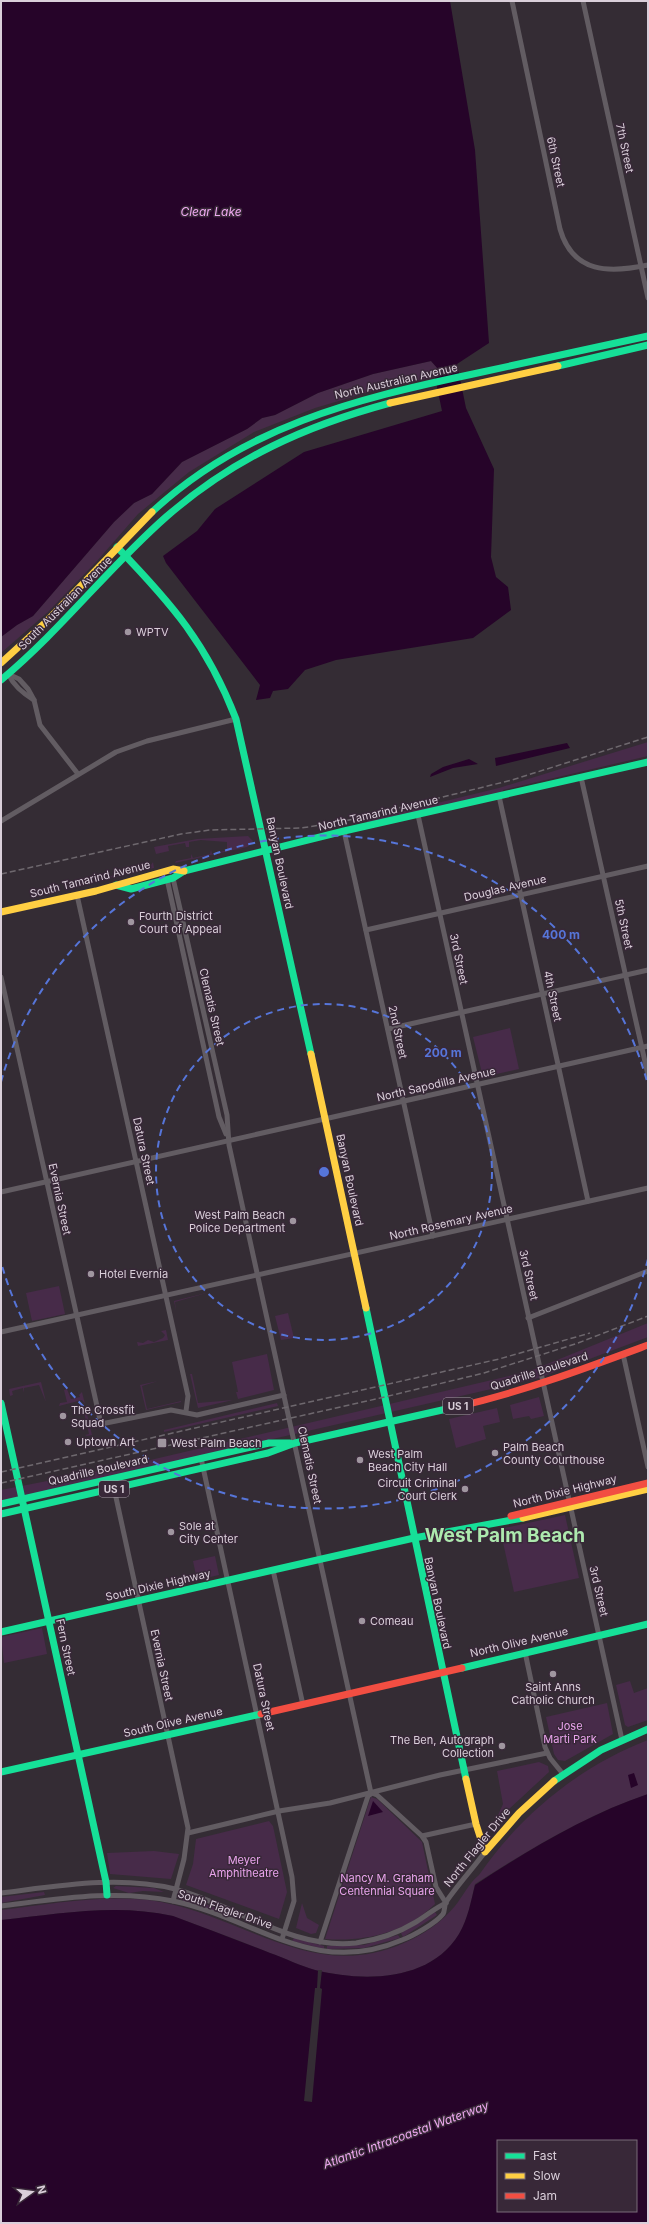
<svg xmlns="http://www.w3.org/2000/svg" width="649" height="2224" viewBox="0 0 649 2224" font-family="Inter,sans-serif">
<style>
.green{fill:#472b49}
.water{fill:#260429;fill-rule:evenodd}
.pier{fill:#342c34}
.lines{fill:none;stroke-linecap:round;stroke-linejoin:round}
.street{stroke:#625c62;stroke-width:5}
.fast{stroke:#16e098;stroke-width:7}
.slow{stroke:#ffcf43;stroke-width:7}
.jam{stroke:#f24e42;stroke-width:7}
.rail{stroke:#6e686e;stroke-width:1.5;stroke-dasharray:6 3;stroke-linecap:butt}
.ring{fill:none;stroke:#5675d9;stroke-width:2;stroke-dasharray:7 5}
.poi-dot{fill:#a096a0;stroke:#382838;stroke-width:1.5}
.labels{text-anchor:middle;stroke-width:3;stroke-linejoin:round;paint-order:stroke}
.shield{fill:#382838;stroke:#a99da9;stroke-width:1}
.shield-label{font-size:10px;font-weight:bold;fill:#dacfda}
.street-label{font-size:11px;fill:#dacfda;stroke:#382838}
.poi-label{font-size:11px;fill:#dacfda;stroke:#382838;text-anchor:start}
.park-label{font-size:11px;fill:#eaa4ed;stroke:#382838}
.water-label{font-size:12px;font-style:italic;fill:#efa9f1;stroke:#382838}
.town-label{font-size:19px;font-weight:bold;fill:#ade9ae;stroke:#382838}
.centre{fill:#5675d9;stroke:#382838;stroke-width:2}
.ring-label{font-size:12px;text-anchor:middle;font-weight:bold;fill:#5675d9;stroke:#382838;stroke-width:3;stroke-linejoin:round;paint-order:stroke}
</style>
<rect width="100%" height="100%" fill="#342c34"/>
<g class="green">
<polygon points="431,361 439,370 435,377 383,388 315,408 254,432 189,472 138,514 97,561 48,612 1,653 1,637 17,625 33,616 114,522 134,503 152,494 182,462 247,429 262,418 275,415 318,393 373,374"/>
<polygon points="648,742 648,756 503,790 502,793 367,823 367,820 499,788"/>
<polygon points="248,836 253,841 247,847 175,863 176,861 191,858 191,854 193,858 210,854 211,849 212,854 227,850 227,842 201,840 189,842 189,847 186,847 185,843 168,846 169,851 156,854 154,847 197,839"/>
<polygon points="153,862 154,868 100,880 103,874 105,878 112,876 115,871 116,876 149,868"/>
<polygon points="510,1028 519,1069 483,1077 473,1037"/>
<polygon points="59,1286 65,1314 32,1321 26,1293"/>
<polygon points="210,1292 175,1302 176,1311 174,1301"/>
<polygon points="288,1313 294,1338 281,1340 275,1316"/>
<polygon points="648,1323 648,1337 539,1378 1,1501 1,1490 129,1465 530,1371"/>
<polygon points="166,1330 168,1340 138,1346 137,1342 143,1343 148,1340 154,1342 163,1338 165,1335 161,1331"/>
<polygon points="267,1354 274,1390 238,1399 236,1392 238,1392 232,1362"/>
<polygon points="190,1374 192,1374 198,1403 233,1400 198,1408"/>
<polygon points="158,1381 142,1386 147,1409 181,1401 181,1402 146,1410 140,1385"/>
<polygon points="41,1382 46,1402 39,1385 24,1388 24,1393 23,1388 12,1391 13,1395 10,1396 9,1389"/>
<polygon points="67,1389 71,1399 80,1397 79,1395 82,1392 85,1404 82,1400 59,1406 60,1403 67,1402 64,1390"/>
<polygon points="539,1397 544,1416 531,1419 529,1416 513,1419 510,1405"/>
<polygon points="277,1403 278,1406 164,1432 164,1430"/>
<polygon points="497,1408 500,1422 483,1426 486,1439 456,1448 449,1419"/>
<polygon points="86,1410 92,1435 87,1436 85,1435 89,1434 84,1412 81,1412"/>
<polygon points="565,1515 579,1578 514,1592 500,1529"/>
<polygon points="215,1556 219,1575 197,1580 193,1561"/>
<polygon points="42,1628 47,1654 4,1663 1,1637"/>
<polygon points="630,1681 634,1693 648,1688 648,1720 628,1727 625,1725 616,1685"/>
<polygon points="607,1703 613,1734 565,1761 558,1760 554,1754 546,1717"/>
<path d="M648 1740V1794C586 1815 530 1849 475 1884 471 1901 468 1919 459 1934 430 1982 363 1982 315 1970 300 1966 285 1958 270 1953 238 1940 205 1928 173 1916 116 1903 58 1914 1 1920V1910C54 1904 108 1893 161 1902 246 1918 315 1983 404 1943 423 1935 442 1922 455 1906 463 1896 469 1883 479 1875 520 1815 580 1766 648 1740Z"/>
<polygon points="539,1762 548,1766 549,1772 495,1822 503,1804 497,1771"/>
<path d="M371 1797 377 1799 422 1842 435 1904C406 1933 364 1942 325 1939Z"/>
<polygon points="269,1821 273,1826 287,1892 279,1919 186,1885 193,1864 196,1839"/>
<polygon points="154,1851 179,1854 171,1879 110,1874 107,1853"/>
<polygon points="116,1886 154,1888 164,1892 143,1891 129,1893 113,1888"/>
<polygon points="44,1892 45,1895 1,1903 1,1897"/>
<polygon points="188,1898 240,1916 240,1917 227,1915 183,1901 183,1899"/>
<polygon points="302,1903 307,1918 319,1925 316,1933 311,1934 296,1928"/>
<polygon points="435,1912 437,1915 403,1937 401,1933"/>
<polygon points="398,1935 400,1938 364,1948 327,1949 327,1946 364,1945"/>
<polygon points="294,1938 324,1946 324,1949 292,1941"/>
</g>
<g class="water">
<polygon points="1,1 450,1 475,150 489,343 457,364 466,408 494,469 491,557 496,577 508,587 511,610 473,638 336,660 305,670 288,689 273,691 270,698 256,700 260,685 166,563 163,556 197,531 215,509 304,452 442,411 435,377 439,370 431,361 373,374 318,393 275,415 262,418 247,429 182,462 152,494 134,503 114,522 33,616 17,625 1,637"/>
<polygon points="567,743 570,748 496,766 495,758"/>
<polygon points="469,759 478,764 453,768 430,777 431,774 443,767"/>
<polygon points="634,1773 638,1785 631,1788 628,1775"/>
<path d="M648 1794V2223H1V1920C58 1914 116 1903 173 1916 205 1928 237 1940 270 1953 285 1958 300 1966 315 1970 363 1982 430 1982 459 1934 468 1919 471 1901 475 1885 530 1849 586 1815 648 1794ZM498 2141H636V2211H498Z"/>
<polygon points="373,1801 383,1812 368,1816"/>
</g>
<polygon class="pier" points="318,1970 322,1970 320,1988 322,1989 312,2102 304,2101 315,1988 317,1988"/>
<g class="lines">
<g class="street">
<path d="M512 1 560 229C573 274 610 273 648 265"/>
<polyline points="583,1 648,298"/>
<polyline points="8,674 19,679 28,689 34,700 40,725 78,774"/>
<path d="M8 674C14 686 22 693 34 700"/>
<polyline points="581,777 648,1075"/>
<polyline points="499,796 588,1201"/>
<polyline points="418,815 622,1740"/>
<polyline points="1,821 116,752 147,741 236,719"/>
<polyline points="344,831 433,1236"/>
<polyline points="173,878 227,1115 229,1145 371,1793"/>
<polyline points="167,879 219,1117 226,1134"/>
<polyline points="77,895 188,1396 186,1411"/>
<polyline points="366,930 648,866"/>
<polyline points="1,977 101,1424 171,1410 197,1415 284,1395"/>
<polyline points="388,1029 648,970"/>
<polyline points="1,1192 648,1046"/>
<polyline points="528,1318 648,1271"/>
<polyline points="1,1332 648,1188"/>
<polyline points="623,1354 648,1467"/>
<polyline points="201,1458 292,1877 294,1901 282,1939"/>
<polyline points="112,1479 188,1828 184,1859 173,1901"/>
<polyline points="273,1570 303,1705"/>
<polyline points="525,1652 545,1747 550,1758 563,1774"/>
<polyline points="372,1793 377,1795 422,1836 426,1842 436,1887 446,1903"/>
<polyline points="188,1833 279,1811 330,1803 440,1775 547,1753"/>
<polyline points="422,1836 476,1824"/>
<path d="M1 1893C58 1886 118 1875 175 1889 235 1905 292 1950 356 1943 377 1940 398 1933 416 1922 426 1916 435 1908 446 1903"/>
<path d="M1 1906C58 1899 116 1889 173 1901 256 1918 313 1978 402 1940 413 1936 436 1923 443 1914 445 1911 444 1906 446 1902 456 1887 474 1867 485 1852"/>
<polyline points="320,1942 368,1796 371,1794"/>
</g>
<g class="fast">
<polyline points="558,366 648,345"/>
<path d="M152 512C243 427 355 399 473 374 531 361 590 349 648 336"/>
<path d="M117 547C172 604 207 644 236 719L311 1054"/>
<path d="M1 680C61 630 108 568 166 517 234 458 305 426 390 403"/>
<polyline points="116,885 131,889 173,878 184,871 344,831 648,762"/>
<polyline points="366,1308 466,1779"/>
<polyline points="1,1403 106,1882 107,1895"/>
<polyline points="1,1504 269,1443 290,1443"/>
<polyline points="1,1514 268,1453 295,1443 460,1406"/>
<polyline points="1,1632 414,1538 523,1518"/>
<polyline points="462,1668 648,1624"/>
<polyline points="1,1772 261,1714"/>
<polyline points="554,1781 601,1750 648,1729"/>
</g>
<g class="slow">
<polyline points="390,403 558,366"/>
<polyline points="1,663 48,620 152,512"/>
<polyline points="1,912 96,891 173,869 184,871"/>
<polyline points="311,1054 366,1308"/>
<polyline points="523,1518 648,1489"/>
<polyline points="466,1779 476,1824 485,1852 519,1813 554,1781"/>
</g>
<g class="jam">
<path d="M460 1406C525 1391 586 1368 648 1345"/>
<polyline points="511,1516 648,1483"/>
<polyline points="261,1714 462,1668"/>
</g>
<g class="rail">
<polyline points="1,874 181,834 210,830 301,828 341,822 512,780 648,737"/>
<polyline points="1,1472 499,1359 590,1333"/>
<polyline points="1,1483 376,1399 484,1373 578,1343 648,1316"/>
</g>
</g>
<g class="ring">
<circle cx="324" cy="1172" r="168"/>
<path d="M648 1259A335 335 0 0 1 1 1262M1 1082A335 335 0 0 1 648 1085"/>
</g>
<g class="poi-dot">
<circle cx="128" cy="632" r="4"/>
<circle cx="131" cy="922" r="4"/>
<circle cx="293" cy="1221" r="4"/>
<circle cx="91" cy="1274" r="4"/>
<circle cx="63" cy="1416" r="4"/>
<circle cx="68" cy="1442" r="4"/>
<rect x="157" y="1438" width="10" height="10" rx="2"/>
<circle cx="495" cy="1453" r="4"/>
<circle cx="360" cy="1460" r="4"/>
<circle cx="465" cy="1489" r="4"/>
<circle cx="171" cy="1532" r="4"/>
<circle cx="362" cy="1621" r="4"/>
<circle cx="553" cy="1674" r="4"/>
<circle cx="502" cy="1746" r="4"/>
</g>
<g class="labels">
<g class="shield">
<rect x="443" y="1398" width="30" height="16" rx="3"/>
<rect x="99" y="1481" width="30" height="16" rx="3"/>
</g>
<g class="shield-label">
<text x="458" y="1410">US 1</text>
<text x="114" y="1493">US 1</text>
</g>
<g class="street-label">
<text transform="translate(625 148) rotate(78)" y="4">7th Street</text>
<text transform="translate(556 162) rotate(78)" y="4">6th Street</text>
<text transform="translate(396 381) rotate(-13)" y="4">North Australian Avenue</text>
<text transform="translate(65 603) rotate(-45)" y="4">South Australian Avenue</text>
<text transform="translate(378 813) rotate(-13)" y="4">North Tamarind Avenue</text>
<text transform="translate(280 863) rotate(78)" y="4">Banyan Boulevard</text>
<text transform="translate(90 879) rotate(-14)" y="4">South Tamarind Avenue</text>
<text transform="translate(505 888) rotate(-13)" y="4">Douglas Avenue</text>
<text transform="translate(624 924) rotate(78)" y="4">5th Street</text>
<text transform="translate(459 959) rotate(78)" y="4">3rd Street</text>
<text transform="translate(553 996) rotate(78)" y="4">4th Street</text>
<text transform="translate(212 1007) rotate(77)" y="4">Clematis Street</text>
<text transform="translate(398 1032) rotate(78)" y="4">2nd Street</text>
<text transform="translate(436 1084) rotate(-13)" y="4">North Sapodilla Avenue</text>
<text transform="translate(144 1151) rotate(78)" y="4">Datura Street</text>
<text transform="translate(350 1180) rotate(78)" y="4">Banyan Boulevard</text>
<text transform="translate(60 1199) rotate(78)" y="4">Evernia Street</text>
<text transform="translate(451 1222) rotate(-13)" y="4">North Rosemary Avenue</text>
<text transform="translate(529 1275) rotate(77)" y="4">3rd Street</text>
<text transform="translate(539 1371) rotate(-18)" y="4">Quadrille Boulevard</text>
<text transform="translate(310 1465) rotate(78)" y="4">Clematis Street</text>
<text transform="translate(98 1470) rotate(-13)" y="4">Quadrille Boulevard</text>
<text transform="translate(565 1491) rotate(-14)" y="4">North Dixie Highway</text>
<text transform="translate(158 1585) rotate(-13)" y="4">South Dixie Highway</text>
<text transform="translate(599 1591) rotate(77)" y="4">3rd Street</text>
<text transform="translate(438 1603) rotate(78)" y="4">Banyan Boulevard</text>
<text transform="translate(519 1642) rotate(-13)" y="4">North Olive Avenue</text>
<text transform="translate(66 1647) rotate(78)" y="4">Fern Street</text>
<text transform="translate(162 1665) rotate(78)" y="4">Evernia Street</text>
<text transform="translate(264 1697) rotate(78)" y="4">Datura Street</text>
<text transform="translate(173 1722) rotate(-13)" y="4">South Olive Avenue</text>
<text transform="translate(477 1847) rotate(-51)" y="4">North Flagler Drive</text>
<text transform="translate(225 1909) rotate(19)" y="4">South Flagler Drive</text>
</g>
<g class="poi-label">
<text x="136" y="636">WPTV</text>
<text x="139" y="920">Fourth District<tspan x="139" dy="13">Court of Appeal</tspan></text>
<text x="285" y="1219" text-anchor="end">West Palm Beach<tspan x="285" dy="13">Police Department</tspan></text>
<text x="99" y="1278">Hotel Evernia</text>
<text x="71" y="1414">The Crossfit<tspan x="71" dy="13">Squad</tspan></text>
<text x="76" y="1446">Uptown Art</text>
<text x="171" y="1447">West Palm Beach</text>
<text x="503" y="1451">Palm Beach<tspan x="503" dy="13">County Courthouse</tspan></text>
<text x="368" y="1458">West Palm<tspan x="368" dy="13">Beach City Hall</tspan></text>
<text x="457" y="1487" text-anchor="end">Circuit Criminal<tspan x="457" dy="13">Court Clerk</tspan></text>
<text x="179" y="1530">Sole at<tspan x="179" dy="13">City Center</tspan></text>
<text x="370" y="1625">Comeau</text>
<text x="553" y="1691" text-anchor="middle">Saint Anns<tspan x="553" dy="13">Catholic Church</tspan></text>
<text x="494" y="1744" text-anchor="end">The Ben, Autograph<tspan x="494" dy="13">Collection</tspan></text>
</g>
<g class="park-label">
<text x="570" y="1730">Jose<tspan x="570" dy="13">Marti Park</tspan></text>
<text x="244" y="1864">Meyer<tspan x="244" dy="13">Amphitheatre</tspan></text>
<text x="387" y="1882">Nancy M. Graham<tspan x="387" dy="13">Centennial Square</tspan></text>
</g>
<g class="water-label">
<text x="211" y="216">Clear Lake</text>
<text transform="translate(406 2135) rotate(-20)" y="4">Atlantic Intracoastal Waterway</text>
</g>
<g class="town-label">
<text x="505" y="1542">West Palm Beach</text>
</g>
</g>
<circle cx="324" cy="1172" r="6" class="centre"/>
<g class="ring-label">
<text x="561" y="939">400 m</text>
<text x="443" y="1057">200 m</text>
</g>
<rect width="649" height="2224" fill="none" stroke="#dacfda" stroke-width="4"/>
<rect x="497" y="2140" width="140" height="72" fill="#382838" stroke="#796b79"/>
<rect x="505" y="2153" width="20" height="6" fill="#16e098" stroke="#796b79"/>
<text x="533" y="2160" font-size="12" fill="#dacfda">Fast</text>
<rect x="505" y="2173" width="20" height="6" fill="#ffcf43" stroke="#796b79"/>
<text x="533" y="2180" font-size="12" fill="#dacfda">Slow</text>
<rect x="505" y="2193" width="20" height="6" fill="#f24e42" stroke="#796b79"/>
<text x="533" y="2200" font-size="12" fill="#dacfda">Jam</text>
<g transform="translate(32 2192) rotate(76)" stroke="#382838" stroke-width="3" paint-order="stroke">
<path d="M0-3L7 15L0 10L-7 15Z" fill="#dacfda"/>
<text y="-6" font-size="11" font-weight="bold" text-anchor="middle" fill="#dacfda">N</text>
</g>
</svg>
